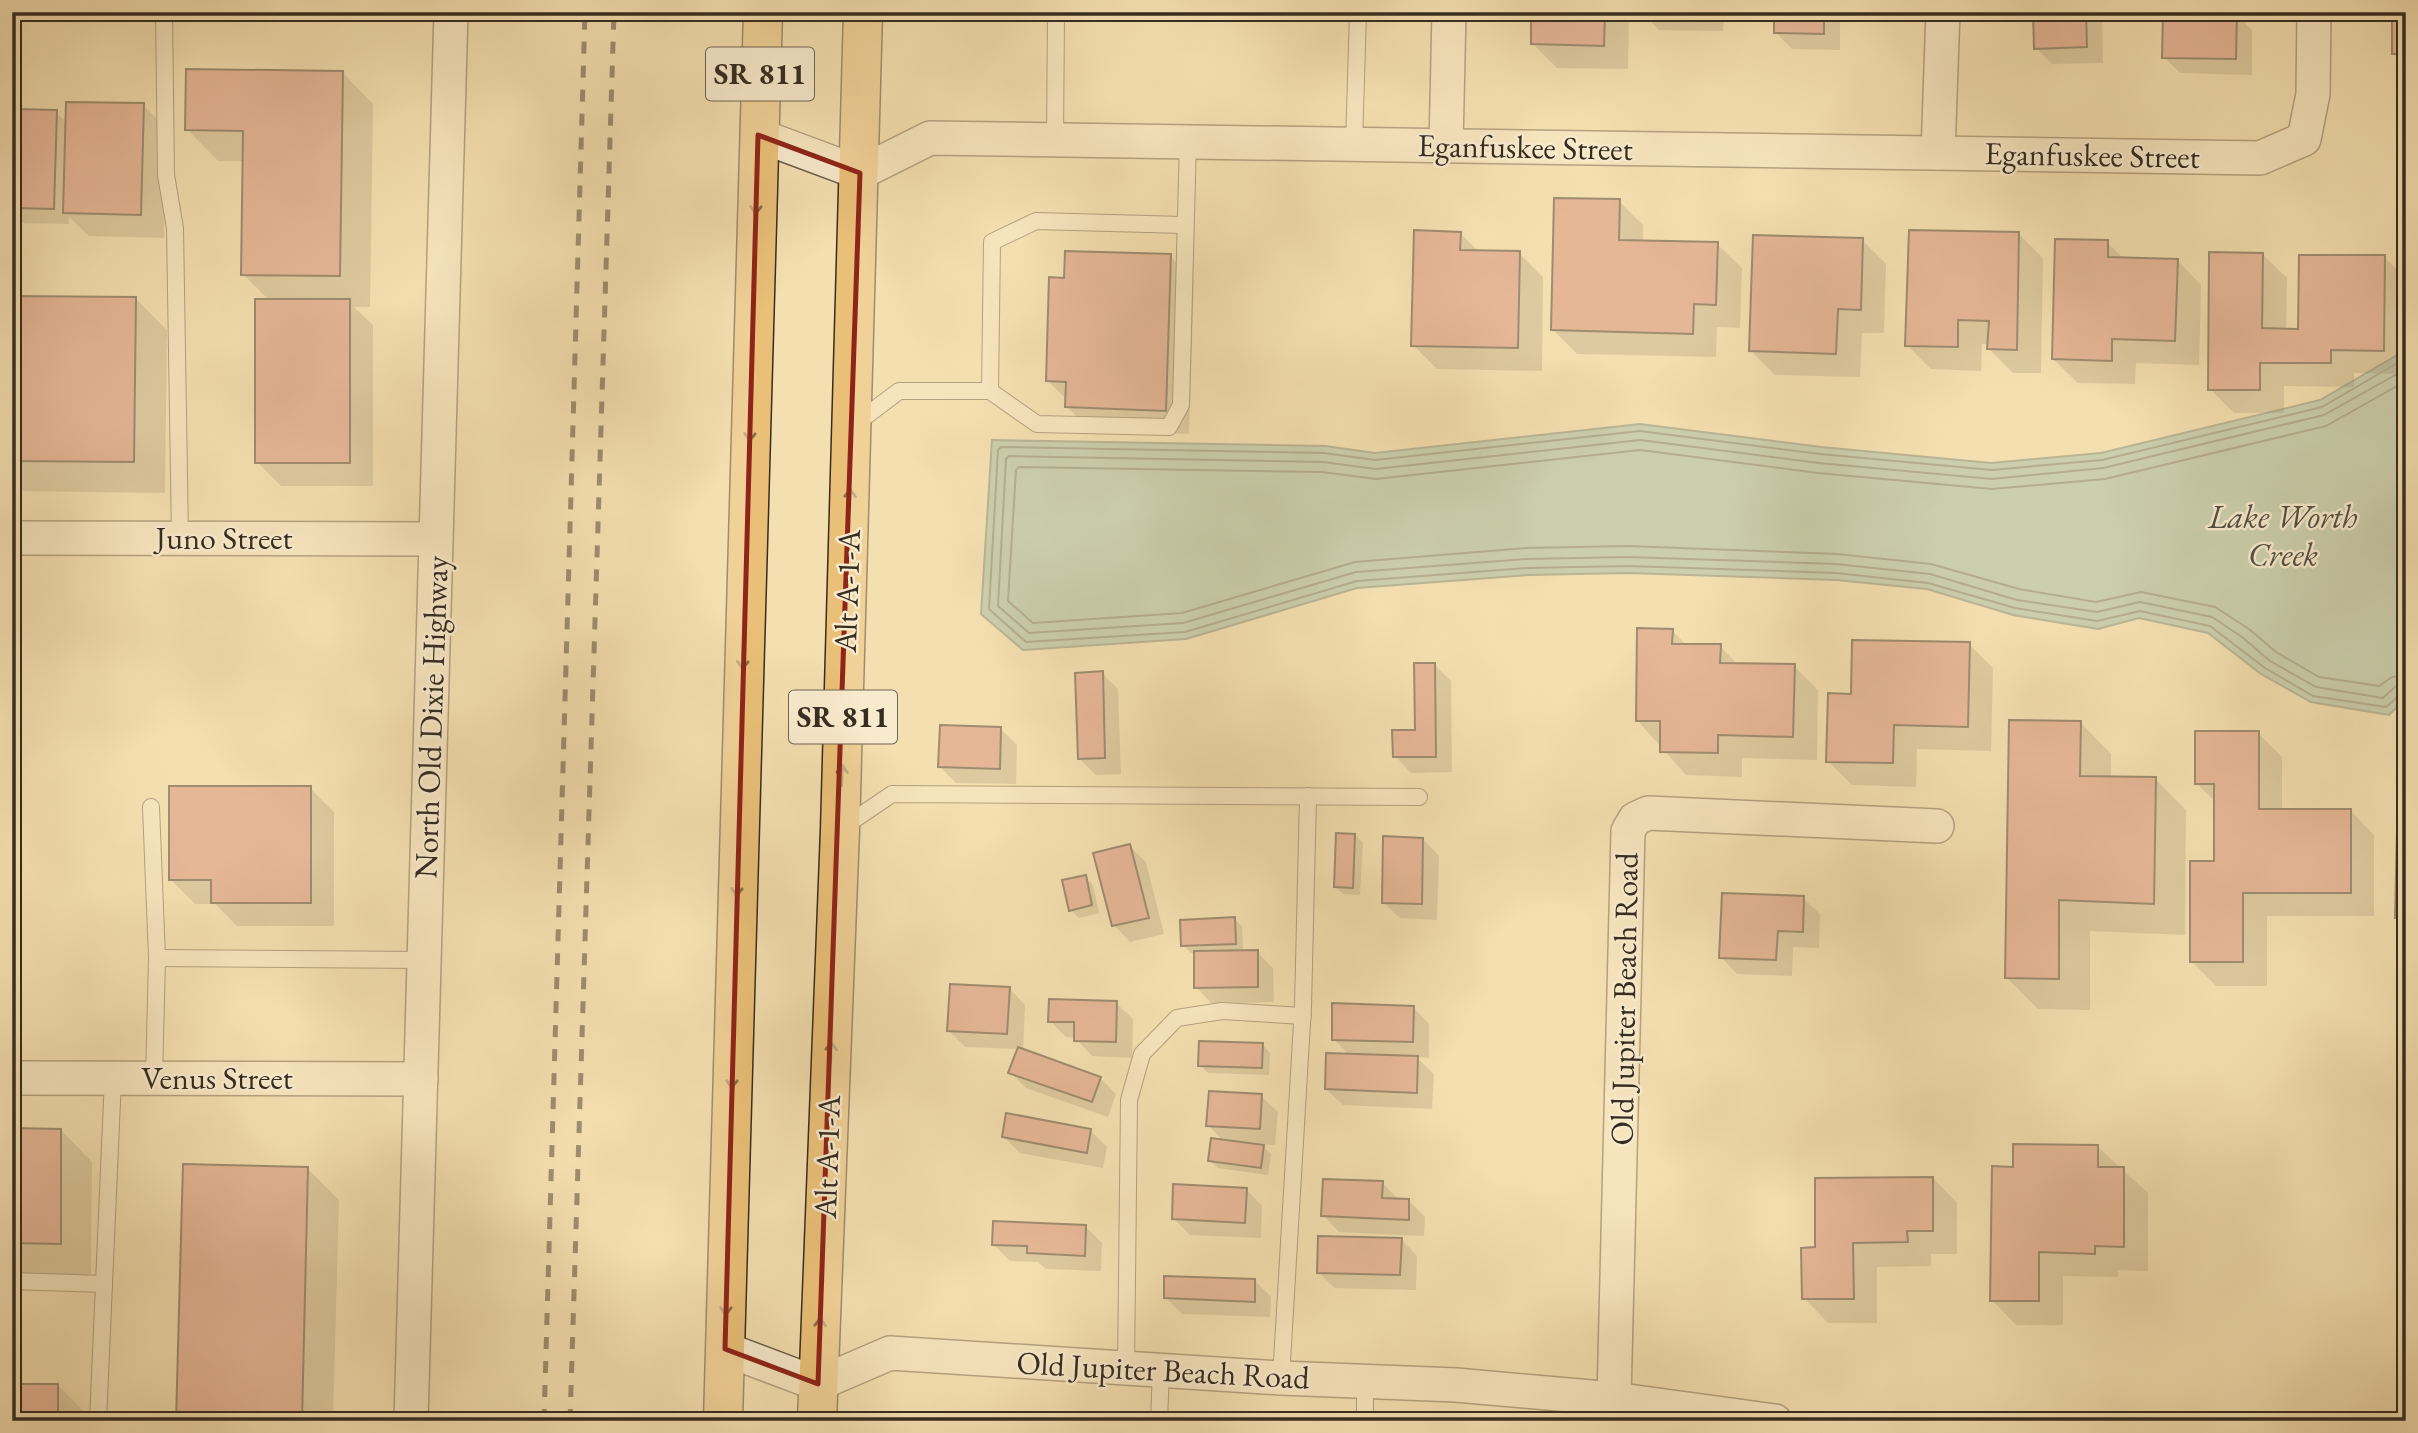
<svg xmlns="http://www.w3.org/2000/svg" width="2418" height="1433" viewBox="0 0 2418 1433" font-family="'EB Garamond',serif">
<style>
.water{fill:#9cbda8;stroke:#738372;stroke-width:2}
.shadow{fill:#0003}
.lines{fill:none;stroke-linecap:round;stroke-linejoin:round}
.shore{stroke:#697464;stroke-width:2}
.building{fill:#d58778;stroke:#362c21;stroke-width:2}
.service-casing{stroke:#665945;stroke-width:18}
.minor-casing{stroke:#665945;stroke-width:36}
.primary-casing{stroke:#362c21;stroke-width:41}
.service{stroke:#f8eacc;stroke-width:16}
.minor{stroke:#f8eacc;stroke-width:33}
.primary{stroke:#eac078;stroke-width:38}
.rail{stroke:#362c21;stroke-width:5;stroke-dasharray:12 12;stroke-linecap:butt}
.oneway{stroke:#876f48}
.marked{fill:none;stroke:#8f2418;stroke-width:5;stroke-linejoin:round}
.labels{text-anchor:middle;stroke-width:5;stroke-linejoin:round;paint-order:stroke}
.shield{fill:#f8eacc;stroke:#706554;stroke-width:2}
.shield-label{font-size:30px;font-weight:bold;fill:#362c21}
.street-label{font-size:32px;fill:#362c21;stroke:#f8eacc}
.water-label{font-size:33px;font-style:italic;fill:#505043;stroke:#f8eacc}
</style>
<rect width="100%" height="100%" fill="#f4dfb0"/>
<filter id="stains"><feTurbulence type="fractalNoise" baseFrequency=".00286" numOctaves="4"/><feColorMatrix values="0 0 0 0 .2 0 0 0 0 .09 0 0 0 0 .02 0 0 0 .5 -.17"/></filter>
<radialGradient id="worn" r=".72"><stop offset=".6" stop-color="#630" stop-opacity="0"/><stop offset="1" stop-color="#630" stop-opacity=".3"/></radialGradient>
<polygon class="water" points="2406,350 2406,698 2389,715 2311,702 2261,674 2208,633 2139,618 2098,629 2013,615 1927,589 1836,580 1628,573 1528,575 1357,588 1186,639 1023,650 981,614 992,440 1325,446 1375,453 1640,424 1821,447 1991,463 2101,453 2320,400"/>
<g class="shadow">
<polygon points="1533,12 1629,12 1628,69 1557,68 1532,43"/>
<polygon points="1642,12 1724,12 1723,31 1659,30"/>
<polygon points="1776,12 1840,12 1840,50 1792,49 1776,33"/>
<polygon points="2034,12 2102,12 2103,63 2052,64 2036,48"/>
<polygon points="2406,12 2406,65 2394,53"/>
<polygon points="2237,15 2252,30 2252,75 2180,73 2164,57"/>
<polygon points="342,72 373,104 370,307 354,307 373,325 373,486 281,486 257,462 270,301 243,274 244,161 218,161 187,129"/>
<polygon points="143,105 167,129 164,238 89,236 69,217 69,224 12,223 12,111 56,112 67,123"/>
<polygon points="1619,201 1643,225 1643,242 1717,244 1742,268 1740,328 1717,327 1716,357 1577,354 1553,330"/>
<polygon points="1460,233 1479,252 1519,253 1543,277 1542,371 1437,369 1413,345"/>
<polygon points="2019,234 2043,258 2041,373 2013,373 1989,349 1989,344 1982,344 1981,371 1931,369 1907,345"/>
<polygon points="1862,240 1886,264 1884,333 1862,333 1860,377 1775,375 1751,351"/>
<polygon points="2107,242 2124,259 2177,260 2201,285 2199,365 2136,363 2135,384 2078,383 2053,359"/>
<polygon points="2262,254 2287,278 2286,331 2300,331 2384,257 2406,278 2406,374 2354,373 2354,387 2284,386 2284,413 2234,413 2210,389"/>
<polygon points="1170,256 1194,280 1189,434 1091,431 1067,407 1067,400 1047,380 1066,279"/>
<polygon points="12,297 135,298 167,330 165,493 12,491"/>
<polygon points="1672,630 1687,646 1720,646 1738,665 1794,666 1818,690 1817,760 1742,758 1742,777 1686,775 1637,720"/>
<polygon points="1969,644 1993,668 1991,751 1917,749 1916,787 1852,785 1828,761 1853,695"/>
<polygon points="1434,664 1451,681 1452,772 1411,773 1395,756 1417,731"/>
<polygon points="1102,673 1118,689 1121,774 1096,775 1080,759"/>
<polygon points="2080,722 2111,754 2111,778 2155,779 2186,810 2185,935 2090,931 2090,1010 2038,1009 2007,978"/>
<polygon points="1001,729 1017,745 1016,784 956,783 940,767"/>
<polygon points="2258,733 2282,757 2282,810 2350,810 2374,835 2374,916 2267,916 2267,986 2216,986 2192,962 2216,863 2216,802 2197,784"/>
<polygon points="310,788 334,812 334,926 237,926 215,904 195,904 171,880"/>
<polygon points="2406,788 2406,927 2397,918"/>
<polygon points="1355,835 1363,843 1360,895 1343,894 1335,886"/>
<polygon points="1423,839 1439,856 1437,920 1400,918 1383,902"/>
<polygon points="1129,846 1146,862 1164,934 1130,942 1114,925"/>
<polygon points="1085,877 1093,885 1099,913 1079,918 1071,910"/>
<polygon points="1803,898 1820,914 1819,948 1793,947 1792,976 1737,974 1721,957"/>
<polygon points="1234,919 1242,926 1243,952 1257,952 1273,968 1274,1002 1212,1004 1196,987 1195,953 1191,953 1183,945"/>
<polygon points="1009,988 1025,1005 1023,1051 1100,1078 1116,1094 1108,1117 1026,1088 1010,1072 1019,1049 965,1047 949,1031"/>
<polygon points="1116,1003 1133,1019 1132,1058 1092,1056 1075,1038 1066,1037 1050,1021"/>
<polygon points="1413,1007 1429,1024 1429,1058 1416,1057 1434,1074 1432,1109 1343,1105 1326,1089 1350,1056 1334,1039"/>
<polygon points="1263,1045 1270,1053 1269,1075 1208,1073 1200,1065"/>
<polygon points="1261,1096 1278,1112 1275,1145 1260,1144 1271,1154 1268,1175 1218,1168 1210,1161 1224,1142 1208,1125"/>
<polygon points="12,1130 61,1130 92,1162 91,1274 12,1274"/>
<polygon points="1090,1130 1107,1147 1103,1168 1020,1153 1004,1137"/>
<polygon points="2098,1147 2148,1193 2148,1271 2118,1270 2118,1277 2063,1276 2063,1325 2016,1325 1992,1300 2014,1168"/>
<polygon points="308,1169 339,1200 333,1421 178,1421"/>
<polygon points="1933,1178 1957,1203 1957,1254 1931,1254 1931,1266 1877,1267 1877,1323 1828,1323 1804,1298 1817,1249"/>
<polygon points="1382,1183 1399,1200 1409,1201 1425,1217 1424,1236 1339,1232 1323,1215"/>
<polygon points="1246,1189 1262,1206 1261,1238 1190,1235 1174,1219"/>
<polygon points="1085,1226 1102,1243 1101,1271 1046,1269 1038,1262 1010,1261 993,1244"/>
<polygon points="1401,1239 1417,1256 1416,1290 1335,1288 1318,1272"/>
<polygon points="1255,1281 1271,1297 1270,1317 1182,1314 1166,1298"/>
<polygon points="58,1385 89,1417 89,1421 12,1421"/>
</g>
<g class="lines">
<g class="shore">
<polyline points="2406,358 2322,407 2102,460 1992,470 1820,454 1640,431 1375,460 1324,453 1001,447 998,450 989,609 1026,642 1185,632 1357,581 1527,568 1628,566 1836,573 1928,583 2015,608 2097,621 2140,611 2210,626 2265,668 2313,696 2386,707 2400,695 2406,694"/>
<polyline points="2406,369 2324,415 2103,468 1992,479 1819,463 1640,440 1376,469 1323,462 1009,456 1006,459 998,606 1029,633 1183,623 1356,572 1527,559 1627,557 1836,564 1930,574 2017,600 2097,612 2140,602 2212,617 2242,637 2270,661 2316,687 2383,698 2395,687 2406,685"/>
<polyline points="2406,381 2326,426 2105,479 1992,489 1818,473 1640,450 1376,479 1322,472 1019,467 1016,470 1008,601 1033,623 1182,613 1355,562 1526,548 1627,546 1837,554 1931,564 2019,589 2096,602 2141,592 2215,607 2249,629 2276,652 2319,677 2379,686 2392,677 2406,675"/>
</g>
</g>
<g class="building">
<polygon points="1531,12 1605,12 1604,46 1531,44"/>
<polygon points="1641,12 1708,12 1708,16"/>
<polygon points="1774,12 1824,12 1824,34 1774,33"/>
<polygon points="2033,12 2086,12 2087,47 2034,49"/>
<polygon points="2163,12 2237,12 2236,59 2162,58"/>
<rect x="2392" y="12" width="14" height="42"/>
<polygon points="186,69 343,71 340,276 241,275 243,131 185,130"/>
<polygon points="66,102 144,103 141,215 63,213"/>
<polygon points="12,109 57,110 54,209 12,208"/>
<polygon points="1554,198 1620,199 1619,240 1718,242 1716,305 1694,304 1693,334 1551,330"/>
<polygon points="1414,230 1461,232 1460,250 1520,251 1518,348 1411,346"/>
<polygon points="1909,230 2019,232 2017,350 1987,349 1989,321 1958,320 1958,347 1905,346"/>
<polygon points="1753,235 1863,238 1861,310 1838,309 1836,354 1749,351"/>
<polygon points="2055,239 2108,240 2108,257 2178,259 2175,341 2112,339 2112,361 2052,359"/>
<polygon points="1065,251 1171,254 1166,411 1065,407 1066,382 1046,381 1049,277 1064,278"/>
<polygon points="2209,252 2263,253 2262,328 2298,329 2299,255 2385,255 2384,351 2331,350 2331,363 2260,363 2260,390 2208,390"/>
<polygon points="12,296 136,297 134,462 12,461"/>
<rect x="255" y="299" width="95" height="164"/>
<polygon points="1637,628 1673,629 1672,644 1721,644 1720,663 1795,664 1793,737 1718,735 1718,753 1660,752 1660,721 1636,721"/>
<polygon points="1852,640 1970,642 1968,727 1894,725 1893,763 1826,762 1828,693 1851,694"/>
<polygon points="1414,663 1435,663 1436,757 1393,757 1392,730 1415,730"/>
<polygon points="1103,671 1105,758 1078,759 1075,673"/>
<polygon points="2009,720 2081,721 2080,776 2156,777 2154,904 2059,900 2059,979 2005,978"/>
<polygon points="940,725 1001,727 1000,769 938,767"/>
<polygon points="2195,731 2259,731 2259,809 2351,809 2351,893 2243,893 2243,962 2190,962 2190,861 2214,861 2214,784 2195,784"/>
<polygon points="169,786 311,786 311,903 211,903 211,880 169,880"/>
<polygon points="2398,786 2406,786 2406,918 2395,918"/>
<polygon points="1336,833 1355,834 1353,888 1334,887"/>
<polygon points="1383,836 1423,838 1422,904 1382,903"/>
<polygon points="1130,844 1149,918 1112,926 1093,853"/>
<polygon points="1086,875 1092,905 1069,911 1062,880"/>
<polygon points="1722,893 1804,896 1803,932 1778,931 1776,960 1719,958"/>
<polygon points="1235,917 1236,944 1181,946 1180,920"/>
<polygon points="1258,950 1258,987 1194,988 1194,951"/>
<polygon points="950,984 1010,987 1007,1034 947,1031"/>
<polygon points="1049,999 1117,1001 1116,1042 1074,1041 1074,1022 1048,1022"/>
<polygon points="1332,1003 1414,1006 1413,1042 1332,1040"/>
<polygon points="1199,1041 1263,1043 1262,1068 1198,1066"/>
<polygon points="1018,1047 1101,1077 1092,1102 1008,1073"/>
<polygon points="1326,1053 1418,1056 1417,1093 1325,1089"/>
<polygon points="1209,1091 1262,1094 1260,1129 1206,1126"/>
<polygon points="1006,1113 1091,1129 1087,1153 1002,1137"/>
<polygon points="12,1128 61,1129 61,1244 12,1243"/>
<polygon points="1211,1138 1264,1145 1261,1168 1208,1161"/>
<polygon points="2013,1144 2098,1145 2098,1167 2124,1167 2124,1247 2095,1246 2095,1254 2039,1252 2039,1301 1990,1301 1992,1166 2013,1167"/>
<polygon points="183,1164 308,1167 302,1421 176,1421"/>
<polygon points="1933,1177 1933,1231 1907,1231 1908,1242 1853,1243 1854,1299 1802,1299 1801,1248 1815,1247 1815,1178"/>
<polygon points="1323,1179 1383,1181 1382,1198 1409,1199 1409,1220 1321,1216"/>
<polygon points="1173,1184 1247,1188 1245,1223 1172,1219"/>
<polygon points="993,1221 1086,1225 1085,1256 1027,1253 1027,1246 992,1245"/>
<polygon points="1318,1236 1402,1238 1400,1275 1317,1273"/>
<polygon points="1164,1276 1255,1279 1255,1302 1164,1298"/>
<rect x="12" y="1384" width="46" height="37"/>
</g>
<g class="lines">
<g class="service-casing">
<g id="service">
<polyline points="164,12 166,175 175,228 180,538"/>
<polyline points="1055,140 1056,12"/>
<polyline points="1354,144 1358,12"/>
<polyline points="990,391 1037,424 1169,427 1181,405 1188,141"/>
<polyline points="854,425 899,391 990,391 992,242 1036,221 1184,225"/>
<polyline points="151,807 157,958 154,1078"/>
<polyline points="842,828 892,794 1419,797"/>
<polyline points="157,958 425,960"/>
<polyline points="12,1281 104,1284"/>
<polyline points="1126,1368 1129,1100 1142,1054 1177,1018 1222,1011 1303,1016"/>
<polyline points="1281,1378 1303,1006 1308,796"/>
<polyline points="1365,1381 1365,1421"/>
<polyline points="98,1421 113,1078"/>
<polyline points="1159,1421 1161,1370"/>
</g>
</g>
<g class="minor-casing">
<g id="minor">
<polyline points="758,135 860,173 930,138 2260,158 2304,139 2313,94 2314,12"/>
<polyline points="1446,146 1449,12"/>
<polyline points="1938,153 1943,12"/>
<polyline points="12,538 436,539"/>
<polyline points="12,1078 421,1079"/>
<polyline points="725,1349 818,1384 890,1353 1281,1378 1456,1385 1614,1399 1775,1421"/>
<polyline points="1614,1399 1628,831 1635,819 1648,813 1937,826"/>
<polyline points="411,1421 451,12"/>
</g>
</g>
<g class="primary-casing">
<g id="primary">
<polyline points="723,1421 763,12"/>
<polyline points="817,1421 840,830 863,12"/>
</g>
</g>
<use href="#service" class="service"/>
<use href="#minor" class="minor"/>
<use href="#primary" class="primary"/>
<g class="rail">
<polyline points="544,1421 585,12"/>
<polyline points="570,1421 614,12"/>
</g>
</g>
<defs><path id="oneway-shaft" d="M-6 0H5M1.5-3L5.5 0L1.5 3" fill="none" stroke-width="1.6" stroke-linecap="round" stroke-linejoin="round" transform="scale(1.75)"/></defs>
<g class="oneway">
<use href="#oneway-shaft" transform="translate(756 204) rotate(92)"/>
<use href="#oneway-shaft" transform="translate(750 431) rotate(92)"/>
<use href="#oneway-shaft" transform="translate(850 499) rotate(-88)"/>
<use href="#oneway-shaft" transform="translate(743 659) rotate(92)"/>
<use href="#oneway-shaft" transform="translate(842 775) rotate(-88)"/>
<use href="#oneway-shaft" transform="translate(737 886) rotate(92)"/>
<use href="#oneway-shaft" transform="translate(831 1052) rotate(-88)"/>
<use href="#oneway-shaft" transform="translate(732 1078) rotate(92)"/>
<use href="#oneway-shaft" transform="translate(726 1305) rotate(92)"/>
<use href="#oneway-shaft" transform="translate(820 1328) rotate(-88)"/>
</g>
<path d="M0 0H2418V1433H0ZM758 135 860 173 818 1384 725 1349Z" fill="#f4dfb0" fill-opacity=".55" fill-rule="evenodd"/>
<path class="marked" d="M758 135 860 173 818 1384 725 1349Z"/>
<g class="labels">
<g class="shield">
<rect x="706" y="47.5" width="108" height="53" rx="5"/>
<rect x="789" y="690.5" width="108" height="53" rx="5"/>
</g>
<g class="shield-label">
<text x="760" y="84">SR 811</text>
<text x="843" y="727">SR 811</text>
</g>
<g class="street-label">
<text transform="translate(1525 147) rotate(1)" y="11">Eganfuskee Street</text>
<text transform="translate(2092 155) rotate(1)" y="11">Eganfuskee Street</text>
<text x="224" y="549">Juno Street</text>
<text transform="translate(847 591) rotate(-88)" y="11">Alt A-1-A</text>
<text transform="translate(431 717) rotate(-88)" y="11">North Old Dixie Highway</text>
<text transform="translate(1624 999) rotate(-89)" y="11">Old Jupiter Beach Road</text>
<text x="217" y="1089">Venus Street</text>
<text transform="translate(827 1157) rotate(-88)" y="11">Alt A-1-A</text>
<text transform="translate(1163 1370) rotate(3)" y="11">Old Jupiter Beach Road</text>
</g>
<g class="water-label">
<text x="2283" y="528">Lake Worth<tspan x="2283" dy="38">Creek</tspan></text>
</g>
</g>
<rect width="2418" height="1433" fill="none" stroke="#f4dfb0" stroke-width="42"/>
<rect x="14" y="14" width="2390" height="1405" fill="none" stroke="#362c21" stroke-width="3.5"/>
<rect x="21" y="21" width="2376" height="1391" fill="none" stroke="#362c21" stroke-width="2"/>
<rect width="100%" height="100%" filter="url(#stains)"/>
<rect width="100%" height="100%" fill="url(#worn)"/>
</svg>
